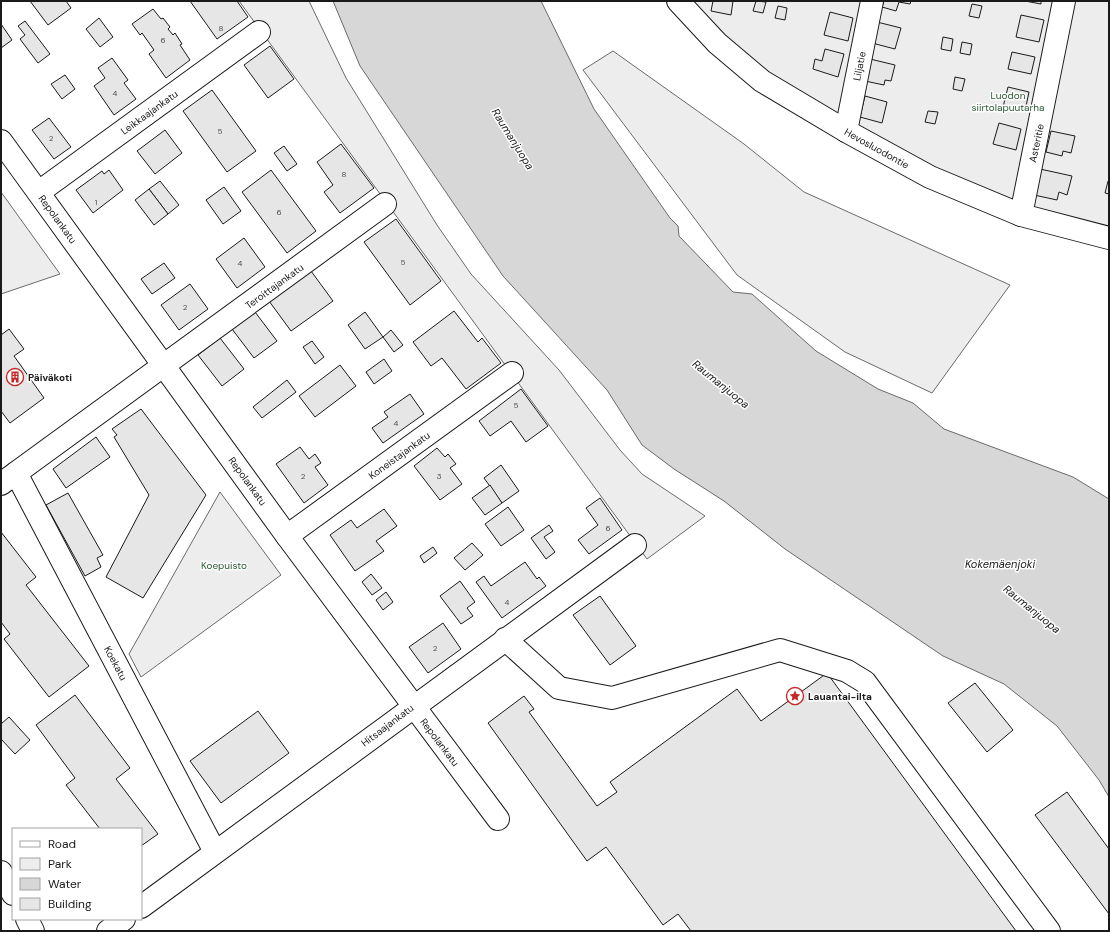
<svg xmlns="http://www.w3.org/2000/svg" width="1110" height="932" viewBox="0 0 1110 932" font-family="'DM Sans',sans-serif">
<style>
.green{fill:#ededed;stroke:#6a6a6a}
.water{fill:#d7d7d7;stroke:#6a6a6a}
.building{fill:#e6e6e6;stroke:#1a1a1a}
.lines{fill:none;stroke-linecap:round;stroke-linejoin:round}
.minor-casing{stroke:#1a1a1a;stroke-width:24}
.major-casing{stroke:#1a1a1a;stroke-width:24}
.minor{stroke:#fff;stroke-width:22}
.major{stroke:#fff;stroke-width:22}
.labels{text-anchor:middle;stroke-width:3;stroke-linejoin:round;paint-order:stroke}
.number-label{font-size:8px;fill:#4d4d4d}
.street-label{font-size:10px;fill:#1a1a1a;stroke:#fff}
.park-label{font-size:10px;fill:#2b5a34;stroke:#fff}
.poi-label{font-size:10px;font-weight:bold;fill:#1a1a1a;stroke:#fff;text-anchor:start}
.water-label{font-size:11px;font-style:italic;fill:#1a1a1a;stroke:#fff}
</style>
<rect width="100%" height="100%" fill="#fff"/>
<g class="green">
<polygon points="239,1 309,1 346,78 437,225 471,274 559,370 620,450 642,474 705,516 647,559"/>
<polygon points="678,1 1109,1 1109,238 1021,215 762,81"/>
<polygon points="613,51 744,144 804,192 1010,285 932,393 845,352 737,275 583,70"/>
<polygon points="1,192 60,274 1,294"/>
<polygon points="220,492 281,575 141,677 129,654"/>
</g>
<polygon class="water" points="333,1 541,1 594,109 670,218 678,226 679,236 733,292 752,294 816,351 878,389 913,403 944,429 1073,477 1109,499 1109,797 1099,780 1057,726 1004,684 943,656 785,549 724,501 674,469 642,445 607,390 503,276 360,66"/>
<g class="building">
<polygon points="30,1 66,1 71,8 48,25"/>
<polygon points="190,1 237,1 248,17 217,39"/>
<polygon points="713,1 733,1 731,15 711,11"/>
<polygon points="756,1 766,2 763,13 753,11"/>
<polygon points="884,1 911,1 910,4 899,2 896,11 882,7"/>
<polygon points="1025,1 1041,1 1041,4"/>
<polygon points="972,4 982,6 979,18 969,16"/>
<polygon points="778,6 787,8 785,20 775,18"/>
<polygon points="153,9 161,19 163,18 170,27 168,29 173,35 175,33 182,44 180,45 190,60 166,78 149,54 154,50 142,33 140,35 132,24"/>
<polygon points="830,12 853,18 848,41 824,35"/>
<polygon points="1021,15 1044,20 1039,42 1016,37"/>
<polygon points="99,18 113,37 100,47 86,29"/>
<polygon points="25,21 50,54 38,63 20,39 25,35 18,26"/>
<polygon points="877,22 901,28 895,49 872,43"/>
<polygon points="1,24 12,40 1,48"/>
<polygon points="943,37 953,39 951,51 941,49"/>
<polygon points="962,42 972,44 970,55 960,53"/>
<polygon points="270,46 294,79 268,98 244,65"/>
<polygon points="825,49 844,54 838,77 813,69 815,59 822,61"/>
<polygon points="1012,52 1035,57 1031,74 1008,69"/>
<polygon points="112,58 128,80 124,83 136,99 114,115 94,86 105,78 98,68"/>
<polygon points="870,59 895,65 891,81 885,80 884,85 865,81"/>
<polygon points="65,75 75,89 62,99 51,84"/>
<polygon points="955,77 965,79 962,91 953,89"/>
<polygon points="1008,87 1029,92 1025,111 1003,107"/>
<polygon points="212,90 256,151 227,172 183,111"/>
<polygon points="865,96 887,102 882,123 860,117"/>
<polygon points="928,111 938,112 935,124 925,122"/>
<polygon points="49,118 71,147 54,159 32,130"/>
<polygon points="999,123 1021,129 1016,150 993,144"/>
<polygon points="165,130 182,153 155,174 137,151"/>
<polygon points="1051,131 1075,136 1071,153 1063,151 1062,156 1046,152"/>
<polygon points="341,144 374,188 340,213 324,192 333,185 317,162"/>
<polygon points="284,146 297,164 287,171 274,153"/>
<polygon points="1040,169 1072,176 1067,195 1059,192 1057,200 1034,195"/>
<polygon points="109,170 123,190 93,213 76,190 102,171 104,174"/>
<polygon points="271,170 316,231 287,253 242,192"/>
<polygon points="160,181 179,205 168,214 149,189"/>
<polygon points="1108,181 1109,182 1109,194 1105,193"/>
<polygon points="224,187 241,211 223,224 206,200"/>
<polygon points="149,189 168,214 154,225 135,200"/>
<polygon points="396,219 441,281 410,305 364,242"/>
<polygon points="244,238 265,267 237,288 216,259"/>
<polygon points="164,263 175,278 152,294 141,279"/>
<polygon points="311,271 333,301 291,331 269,301"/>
<polygon points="190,284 208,309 179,330 161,305"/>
<polygon points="454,311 478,342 482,338 501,363 466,389 442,358 431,366 413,342"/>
<polygon points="255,312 277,341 254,358 232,329"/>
<polygon points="365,312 383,337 365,349 348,325"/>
<polygon points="9,329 24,349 14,356 44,398 10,423 1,411 1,335"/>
<polygon points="391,330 403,345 394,352 383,337"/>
<polygon points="220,338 244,369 222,386 198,355"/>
<polygon points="312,341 324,357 315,364 303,347"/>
<polygon points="384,359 392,371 374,384 366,372"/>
<polygon points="340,365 356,386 315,417 299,396"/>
<polygon points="287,380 296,392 262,418 253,407"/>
<polygon points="521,389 548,426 526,442 511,421 490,436 479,421"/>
<polygon points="410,394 424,414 383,443 372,428 388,417 384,412"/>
<polygon points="141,409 206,495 143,598 106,577 149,495 114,437 117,435 112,429"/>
<polygon points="96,437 110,457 66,488 53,469"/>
<polygon points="300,447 309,459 315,454 321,463 315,467 328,485 304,503 276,464"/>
<polygon points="437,448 445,457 448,454 456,464 450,468 462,484 440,500 414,466"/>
<polygon points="501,465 519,491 502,503 484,478"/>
<polygon points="490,485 502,503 485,515 472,498"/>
<polygon points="68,493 103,555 97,558 101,567 85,576 46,505"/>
<polygon points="600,498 622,530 589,554 578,540 598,525 586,508"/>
<polygon points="508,507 524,530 501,546 485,524"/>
<polygon points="384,509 397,526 376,541 384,551 355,571 330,535 351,520 357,528"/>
<polygon points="549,525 553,531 544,537 555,552 546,559 531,538"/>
<polygon points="1,532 36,577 26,585 89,666 49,697 4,639 10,634 1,622"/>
<polygon points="472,543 483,555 465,570 454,558"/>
<polygon points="433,547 437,553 424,563 420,556"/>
<polygon points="525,562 537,579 539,577 546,586 502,618 476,582 484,576 491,586"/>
<polygon points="371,574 382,588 372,595 362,582"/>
<polygon points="460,581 475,602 467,608 473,616 461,624 440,596"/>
<polygon points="386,592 393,602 383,610 376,600"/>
<polygon points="600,596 636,646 610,665 573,615"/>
<polygon points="443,623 461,649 428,673 409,647"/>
<polygon points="827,673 1016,931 691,931 678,914 663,925 606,847 587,861 488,723 524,696 534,709 529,712 597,806 617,792 610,782 737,689 761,721"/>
<polygon points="975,683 1013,730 987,752 948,703"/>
<polygon points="75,695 130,768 116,779 158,834 141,846 141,829 100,829 66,785 75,778 36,725"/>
<polygon points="258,711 289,753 221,803 190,761"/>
<polygon points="9,717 30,740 15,754 1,739 1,724"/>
<polygon points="1067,792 1109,849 1109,914 1035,815"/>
</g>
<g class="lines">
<g class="minor-casing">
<g id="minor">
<polyline points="678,1 717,43 762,81 846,131 930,177 1021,215 1109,238"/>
<polyline points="846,131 872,1"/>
<polyline points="1,141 287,536 498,819"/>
<polyline points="39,192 259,32"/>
<polyline points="1021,215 1064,1"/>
<polyline points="1,484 16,473"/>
<polyline points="287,536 512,373"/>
<polyline points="505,639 559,688 612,698 780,650 847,671 865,682 1049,931"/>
<polyline points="215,852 16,473 385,204"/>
<polyline points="141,907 635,545"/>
<polyline points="108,931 124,919"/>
</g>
</g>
<g class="major-casing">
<g id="major">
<polyline points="1,872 13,894"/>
<polyline points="27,919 33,931"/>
</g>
</g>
<use href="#minor" class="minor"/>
<use href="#major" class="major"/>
</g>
<defs>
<g id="building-ring" transform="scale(0.9)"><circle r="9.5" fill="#fff" stroke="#c62828" stroke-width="1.5"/><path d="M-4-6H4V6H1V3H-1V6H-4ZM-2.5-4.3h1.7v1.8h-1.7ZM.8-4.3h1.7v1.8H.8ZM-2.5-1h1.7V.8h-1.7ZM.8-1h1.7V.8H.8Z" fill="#c62828"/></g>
<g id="sight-ring" transform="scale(0.9)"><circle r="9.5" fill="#fff" stroke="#c62828" stroke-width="1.5"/><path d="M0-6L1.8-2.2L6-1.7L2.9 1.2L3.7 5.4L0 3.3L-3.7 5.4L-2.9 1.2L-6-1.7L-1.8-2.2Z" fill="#c62828"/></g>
</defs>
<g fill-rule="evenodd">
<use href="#building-ring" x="15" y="377"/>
<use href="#sight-ring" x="795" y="696"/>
</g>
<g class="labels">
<g class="number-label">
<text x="221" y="31">8</text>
<text x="163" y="43">6</text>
<text x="115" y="96">4</text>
<text x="220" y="134">5</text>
<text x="51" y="141">2</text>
<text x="344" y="177">8</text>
<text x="96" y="205">1</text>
<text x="279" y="215">6</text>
<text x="403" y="265">5</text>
<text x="240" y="266">4</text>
<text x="185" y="310">2</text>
<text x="516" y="408">5</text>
<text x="396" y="426">4</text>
<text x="303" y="479">2</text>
<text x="439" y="479">3</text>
<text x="608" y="531">6</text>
<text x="507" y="605">4</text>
<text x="435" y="651">2</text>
</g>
<g class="street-label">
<text transform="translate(859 66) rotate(-79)" y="4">Liljatie</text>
<text transform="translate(149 112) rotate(-36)" y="4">Leikkaajankatu</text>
<text transform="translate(1036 143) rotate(-78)" y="4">Asteritie</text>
<text transform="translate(877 148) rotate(29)" y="4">Hevosluodontie</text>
<text transform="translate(58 219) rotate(54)" y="4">Repolankatu</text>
<text transform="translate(274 286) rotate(-36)" y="4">Teroittajankatu</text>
<text transform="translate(399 455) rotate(-36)" y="4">Koneistajankatu</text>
<text transform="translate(248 481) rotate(54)" y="4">Repolankatu</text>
<text transform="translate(116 663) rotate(62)" y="4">Koekatu</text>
<text transform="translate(387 725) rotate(-37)" y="4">Hitsaajankatu</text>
<text transform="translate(440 742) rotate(53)" y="4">Repolankatu</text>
</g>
<g class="park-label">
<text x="1008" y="99">Luodon<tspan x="1008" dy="12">siirtolapuutarha</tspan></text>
<text x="224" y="569">Koepuisto</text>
</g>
<g class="poi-label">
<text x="28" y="381">Päiväkoti</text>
<text x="808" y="700">Lauantai-ilta</text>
</g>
<g class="water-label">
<text transform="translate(513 139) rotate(58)" y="4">Raumanjuopa</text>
<text transform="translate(721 384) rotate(39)" y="4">Raumanjuopa</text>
<text x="1000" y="568">Kokemäenjoki</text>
<text transform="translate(1032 609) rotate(39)" y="4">Raumanjuopa</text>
</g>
</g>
<rect width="1110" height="932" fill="none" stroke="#1a1a1a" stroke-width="4"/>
<rect x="12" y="828" width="130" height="92" fill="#ffffff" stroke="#a3a3a3"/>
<rect x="20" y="841" width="20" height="6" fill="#ffffff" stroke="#a3a3a3"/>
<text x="48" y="848" font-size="12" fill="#1a1a1a">Road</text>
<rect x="20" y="858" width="20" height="12" fill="#ededed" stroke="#a3a3a3"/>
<text x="48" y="868" font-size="12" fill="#1a1a1a">Park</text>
<rect x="20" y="878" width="20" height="12" fill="#d7d7d7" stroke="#a3a3a3"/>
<text x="48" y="888" font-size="12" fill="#1a1a1a">Water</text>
<rect x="20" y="898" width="20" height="12" fill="#e6e6e6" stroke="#a3a3a3"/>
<text x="48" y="908" font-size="12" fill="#1a1a1a">Building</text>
</svg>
